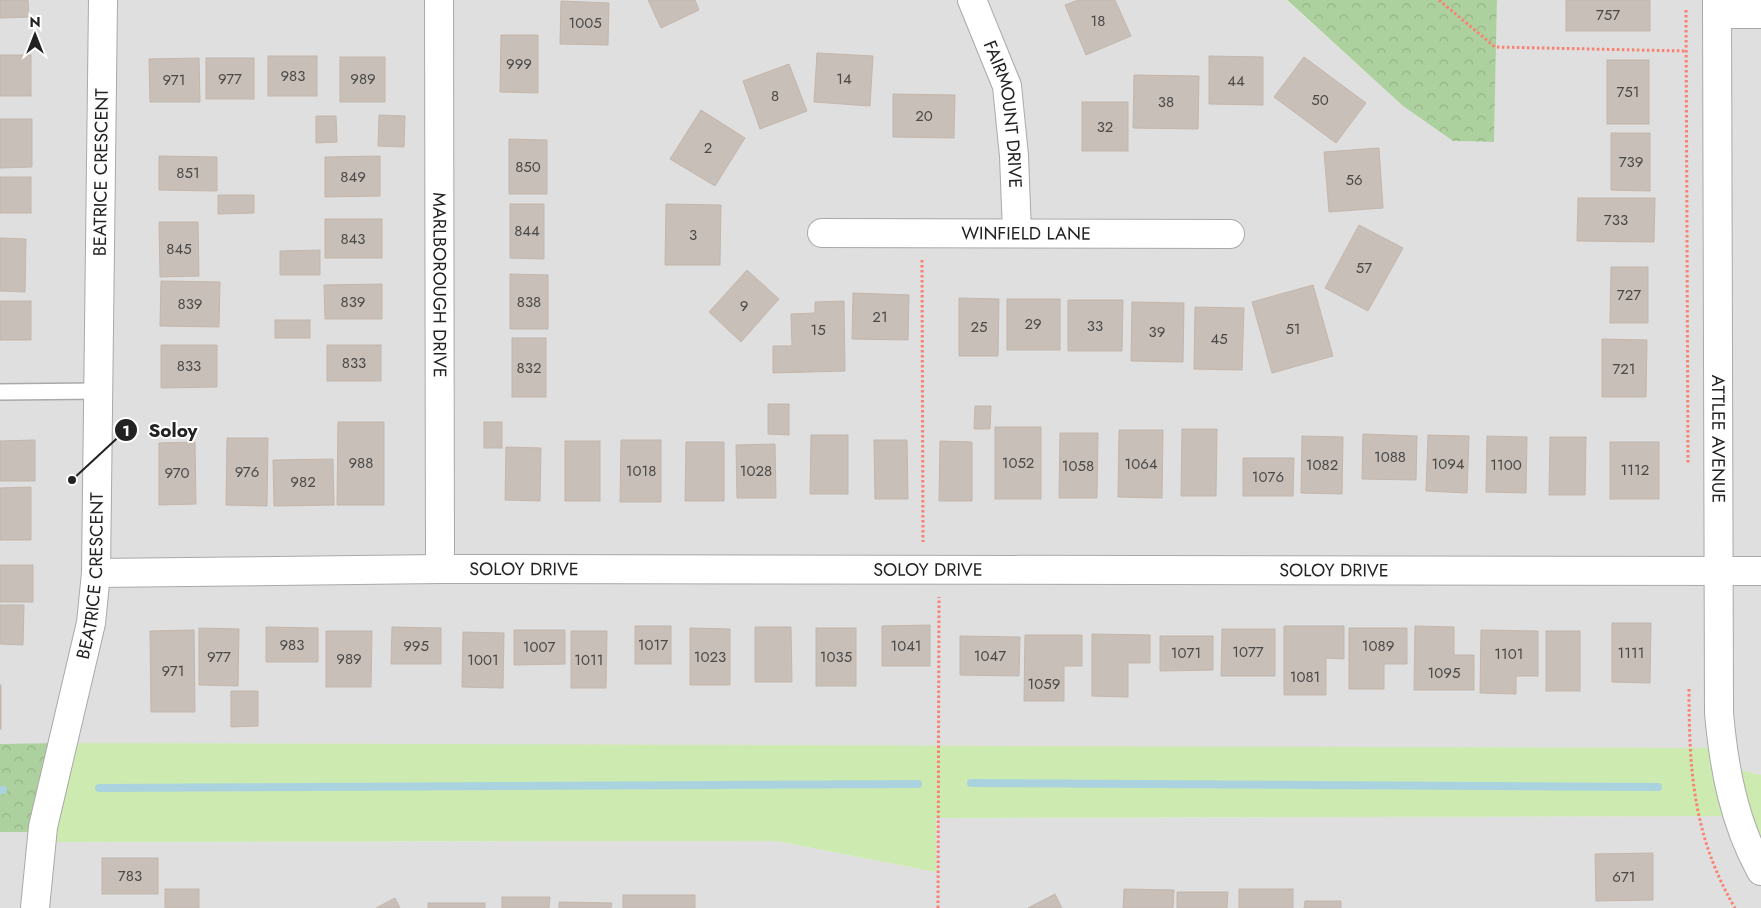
<svg xmlns="http://www.w3.org/2000/svg" width="1761" height="908" viewBox="0 0 1761 908" font-family="Jost,sans-serif">
<style>
.residential{fill:#e0dfdf}
.grass{fill:#cdebb0}
.forest{fill:url(#forest-crowns)}
.lines{fill:none;stroke-linecap:round;stroke-linejoin:round}
.stream{stroke:#aad3df;stroke-width:8}
.building{fill:#c7bfb8;stroke:#c4b6ab}
.service-casing{stroke:#a9a9a9;stroke-width:18}
.minor-casing{stroke:#a9a9a9;stroke-width:30}
.tertiary-casing{stroke:#a9a9a9;stroke-width:30}
.path{stroke:#fa8072;stroke-width:3;stroke-dasharray:2.5 2.5;stroke-linecap:butt}
.service{stroke:#fff;stroke-width:15}
.minor{stroke:#fff;stroke-width:28}
.tertiary{stroke:#fff;stroke-width:28}
.labels{text-anchor:middle;stroke-width:4;stroke-linejoin:round;paint-order:stroke}
.number-label{font-size:15px;fill:#4b4948}
.street-label{font-size:18px;fill:#222;stroke:#fff}
.leader{fill:none;stroke:#222;stroke-width:2}
.callout-dot{fill:#222;stroke:#fff;stroke-width:2}
.mark-label{font-size:15px;text-anchor:middle;font-weight:bold;fill:#fff}
.callout-label{font-size:19px;text-anchor:middle;font-weight:bold;fill:#222;stroke:#fff;stroke-width:4;stroke-linejoin:round;paint-order:stroke}
</style>
<defs>
<pattern id="forest-crowns" width="20" height="18" patternUnits="userSpaceOnUse" patternTransform="scale(1.25)"><rect width="20" height="18" fill="#add19e"/><path d="M2 6a3 3 0 1 1 6 0M12 15a3 3 0 1 1 6 0" fill="none" stroke="#95b388"/></pattern>
</defs>
<rect width="100%" height="100%" fill="#f2efe9"/>
<g class="residential">
<polygon points="0,0 1286,0 1403,106 1453,141 1494,142 1497,0 1761,0 1761,775 1723,766 0,744"/>
<polygon points="1735,816 1761,875 1761,908 0,908 0,832 41,832 40,842 776,841 936,872 936,818"/>
</g>
<polygon class="grass" points="61,743 1720,748 1723,766 1761,775 1761,875 1735,816 936,818 936,872 776,841 40,842"/>
<g class="forest">
<polygon points="1287,0 1497,0 1494,142 1453,141 1403,106"/>
<polygon points="61,743 41,832 0,832 0,744"/>
</g>
<g class="lines">
<g class="stream">
<polyline points="971,783 1658,787"/>
<polyline points="99,788 918,784"/>
<polyline points="0,790 3,790"/>
</g>
</g>
<g class="building">
<polygon points="0,0 28,0 29,17 0,18"/>
<polygon points="648,0 695,0 699,10 661,28"/>
<polygon points="1078,0 1115,0 1131,36 1086,55 1065,5"/>
<rect x="1566" y="0" width="84" height="31"/>
<polygon points="561,1 609,3 608,45 560,44"/>
<polygon points="501,35 538,35 538,93 500,92"/>
<polygon points="817,53 873,56 870,106 814,102"/>
<rect x="0" y="55" width="31" height="41"/>
<rect x="268" y="56" width="49" height="40"/>
<polygon points="1209,56 1263,57 1263,105 1209,104"/>
<rect x="340" y="57" width="45" height="45"/>
<polygon points="1304,57 1366,103 1336,143 1274,97"/>
<polygon points="199,58 200,102 150,102 149,59"/>
<rect x="206" y="58" width="48" height="41"/>
<rect x="1607" y="60" width="42" height="64"/>
<polygon points="789,64 807,111 760,129 743,81"/>
<polygon points="1134,75 1199,76 1198,129 1133,128"/>
<polygon points="893,94 955,95 954,138 893,137"/>
<rect x="1082" y="102" width="46" height="49"/>
<polygon points="701,110 745,138 715,186 670,159"/>
<polygon points="379,115 405,116 404,147 378,146"/>
<polygon points="316,116 336,116 337,142 316,143"/>
<polygon points="0,119 32,119 32,167 0,168"/>
<polygon points="1611,133 1650,133 1650,191 1611,190"/>
<polygon points="509,139 547,140 547,194 509,194"/>
<polygon points="1379,148 1383,208 1329,212 1324,152"/>
<polygon points="159,156 217,157 217,191 159,190"/>
<polygon points="380,156 380,196 325,197 325,157"/>
<rect x="0" y="177" width="31" height="36"/>
<polygon points="218,195 254,195 254,213 218,214"/>
<polygon points="1578,198 1655,198 1654,242 1577,241"/>
<polygon points="510,204 544,204 544,259 510,258"/>
<polygon points="666,204 721,205 720,265 665,265"/>
<rect x="325" y="219" width="57" height="39"/>
<polygon points="159,222 198,222 199,276 160,277"/>
<polygon points="1359,225 1403,248 1368,311 1325,288"/>
<polygon points="0,238 26,239 25,292 0,291"/>
<polygon points="320,250 320,275 280,275 280,251"/>
<polygon points="1611,267 1648,267 1648,323 1610,323"/>
<polygon points="747,270 779,299 741,342 709,312"/>
<polygon points="510,274 548,275 548,329 510,329"/>
<polygon points="161,281 220,282 219,327 160,326"/>
<polygon points="382,284 382,319 325,319 324,285"/>
<polygon points="1313,285 1333,356 1272,373 1252,302"/>
<polygon points="853,293 909,295 908,340 852,339"/>
<polygon points="959,298 999,299 998,356 959,356"/>
<rect x="1007" y="299" width="53" height="51"/>
<polygon points="1068,300 1123,300 1122,351 1068,351"/>
<rect x="0" y="301" width="31" height="39"/>
<polygon points="844,301 845,371 773,373 773,346 792,346 791,314 815,313 815,302"/>
<polygon points="1132,302 1184,303 1183,362 1131,361"/>
<polygon points="1195,307 1244,308 1242,370 1194,369"/>
<rect x="275" y="320" width="35" height="18"/>
<rect x="512" y="338" width="34" height="59"/>
<polygon points="1602,339 1647,340 1646,397 1602,397"/>
<polygon points="161,345 217,345 217,387 161,388"/>
<rect x="327" y="345" width="54" height="36"/>
<polygon points="768,404 789,404 789,435 768,434"/>
<polygon points="975,406 991,406 990,429 974,429"/>
<polygon points="338,422 384,422 384,505 337,505"/>
<rect x="484" y="422" width="18" height="26"/>
<rect x="995" y="427" width="46" height="72"/>
<polygon points="1182,429 1217,429 1216,496 1181,496"/>
<polygon points="1119,430 1163,430 1162,498 1118,497"/>
<polygon points="1060,433 1098,433 1097,498 1059,498"/>
<polygon points="1363,434 1417,436 1416,480 1362,479"/>
<polygon points="811,435 848,435 848,494 810,494"/>
<polygon points="1428,435 1469,436 1467,493 1426,491"/>
<polygon points="1302,436 1343,437 1342,494 1301,493"/>
<polygon points="1487,436 1527,437 1526,493 1486,492"/>
<polygon points="1550,437 1586,437 1585,495 1549,495"/>
<polygon points="227,438 268,438 267,506 226,505"/>
<polygon points="35,440 35,481 0,481 0,441"/>
<polygon points="621,440 661,440 661,502 620,502"/>
<polygon points="874,440 907,440 908,499 875,499"/>
<rect x="565" y="441" width="35" height="60"/>
<polygon points="940,441 972,442 972,501 939,501"/>
<polygon points="195,442 196,504 159,505 159,443"/>
<polygon points="686,442 724,442 724,501 685,501"/>
<rect x="1610" y="442" width="49" height="57"/>
<polygon points="775,444 776,498 737,498 736,445"/>
<polygon points="506,447 541,448 540,501 505,500"/>
<polygon points="1243,458 1294,458 1293,496 1243,496"/>
<polygon points="333,459 334,505 274,506 273,460"/>
<polygon points="31,487 31,540 0,540 0,488"/>
<rect x="0" y="565" width="33" height="37"/>
<polygon points="0,605 24,605 23,645 0,644"/>
<polygon points="1612,623 1651,623 1650,683 1612,682"/>
<polygon points="930,625 930,666 882,666 882,626"/>
<rect x="635" y="626" width="36" height="38"/>
<polygon points="1284,626 1344,626 1344,659 1326,658 1326,695 1284,695"/>
<polygon points="1415,626 1454,627 1454,655 1474,655 1474,690 1414,690"/>
<polygon points="266,627 318,628 318,662 266,662"/>
<polygon points="392,627 441,628 441,664 391,664"/>
<polygon points="755,627 791,627 792,682 755,682"/>
<polygon points="199,628 239,629 238,686 199,685"/>
<polygon points="690,628 730,629 730,685 690,685"/>
<rect x="816" y="628" width="40" height="58"/>
<polygon points="1349,628 1407,628 1407,664 1384,664 1384,689 1349,689"/>
<polygon points="1222,629 1275,629 1275,676 1221,676"/>
<polygon points="194,630 195,712 151,712 150,631"/>
<polygon points="514,630 565,630 565,664 514,665"/>
<polygon points="1481,630 1538,631 1538,676 1516,676 1516,694 1480,693"/>
<polygon points="326,631 372,631 371,687 326,687"/>
<polygon points="571,631 607,631 606,688 571,688"/>
<rect x="1546" y="631" width="34" height="60"/>
<polygon points="463,632 504,633 503,688 462,687"/>
<polygon points="1092,634 1150,635 1150,663 1128,663 1128,697 1092,696"/>
<polygon points="1025,635 1082,635 1082,666 1064,666 1064,701 1024,701"/>
<polygon points="960,636 1020,637 1019,676 960,675"/>
<polygon points="1160,636 1213,636 1213,670 1160,671"/>
<rect x="0" y="685" width="1" height="44"/>
<polygon points="231,691 258,691 258,726 231,727"/>
<polygon points="1653,853 1653,900 1596,901 1595,854"/>
<rect x="102" y="858" width="56" height="36"/>
<rect x="165" y="889" width="34" height="19"/>
<polygon points="1124,889 1174,890 1173,908 1123,908"/>
<rect x="1239" y="889" width="54" height="19"/>
<polygon points="1177,892 1228,892 1227,908 1177,908"/>
<polygon points="1055,894 1062,908 1028,908"/>
<rect x="623" y="895" width="72" height="13"/>
<polygon points="502,897 550,897 549,908 502,908"/>
<polygon points="395,898 400,908 376,908"/>
<polygon points="1305,901 1341,901 1341,908 1304,908"/>
<polygon points="559,902 612,903 611,908 559,908"/>
<rect x="428" y="903" width="57" height="5"/>
</g>
<g class="lines">
<g class="service-casing">
<polyline id="service" points="0,392 98,391"/>
</g>
<g class="minor-casing">
<g id="minor">
<path id="s1" d="M439 0 440 569"/>
<path id="s2" d="M972 0 1007 86 1014 156 1017 232"/>
<polyline points="1717,14 1761,14"/>
<path id="s3" d="M822 233 1230 234"/>
<path id="s4" d="M96 573 440 569 1761 571"/>
<path id="s5" d="M35 908 43 827 91 623 96 573 103 0"/>
</g>
</g>
<g class="tertiary-casing">
<g id="tertiary">
<path id="s6" d="M1717 0 1719 713C1724 769 1734 822 1761 871"/>
</g>
</g>
<g class="path">
<polyline points="1439,0 1495,47 1686,51"/>
<polyline points="1686,10 1688,463"/>
<polyline points="922,260 923,542"/>
<path d="M1689 689C1689 770 1693 836 1735 908"/>
<polyline points="938,908 939,597"/>
</g>
<use href="#service" class="service"/>
<use href="#minor" class="minor"/>
<use href="#tertiary" class="tertiary"/>
</g>
<g class="labels">
<g class="number-label">
<text x="1608" y="20">757</text>
<text x="1098" y="26">18</text>
<text x="585" y="28">1005</text>
<text x="519" y="69">999</text>
<text x="293" y="81">983</text>
<text x="230" y="84">977</text>
<text x="363" y="84">989</text>
<text x="844" y="84">14</text>
<text x="174" y="85">971</text>
<text x="1236" y="86">44</text>
<text x="1628" y="97">751</text>
<text x="775" y="101">8</text>
<text x="1320" y="105">50</text>
<text x="1166" y="107">38</text>
<text x="924" y="121">20</text>
<text x="1105" y="132">32</text>
<text x="708" y="153">2</text>
<text x="1631" y="167">739</text>
<text x="528" y="172">850</text>
<text x="188" y="178">851</text>
<text x="353" y="182">849</text>
<text x="1354" y="185">56</text>
<text x="1616" y="225">733</text>
<text x="527" y="236">844</text>
<text x="693" y="240">3</text>
<text x="353" y="244">843</text>
<text x="179" y="254">845</text>
<text x="1364" y="273">57</text>
<text x="1629" y="300">727</text>
<text x="353" y="307">839</text>
<text x="529" y="307">838</text>
<text x="190" y="309">839</text>
<text x="744" y="311">9</text>
<text x="880" y="322">21</text>
<text x="1033" y="329">29</text>
<text x="1095" y="331">33</text>
<text x="979" y="332">25</text>
<text x="1293" y="334">51</text>
<text x="818" y="335">15</text>
<text x="1157" y="337">39</text>
<text x="1219" y="344">45</text>
<text x="354" y="368">833</text>
<text x="189" y="371">833</text>
<text x="529" y="373">832</text>
<text x="1624" y="374">721</text>
<text x="1390" y="462">1088</text>
<text x="361" y="468">988</text>
<text x="1018" y="468">1052</text>
<text x="1141" y="469">1064</text>
<text x="1448" y="469">1094</text>
<text x="1322" y="470">1082</text>
<text x="1506" y="470">1100</text>
<text x="1078" y="471">1058</text>
<text x="1635" y="475">1112</text>
<text x="641" y="476">1018</text>
<text x="756" y="476">1028</text>
<text x="247" y="477">976</text>
<text x="177" y="478">970</text>
<text x="1268" y="482">1076</text>
<text x="303" y="487">982</text>
<text x="292" y="650">983</text>
<text x="653" y="650">1017</text>
<text x="416" y="651">995</text>
<text x="906" y="651">1041</text>
<text x="1378" y="651">1089</text>
<text x="539" y="652">1007</text>
<text x="1248" y="657">1077</text>
<text x="1186" y="658">1071</text>
<text x="1631" y="658">1111</text>
<text x="1509" y="659">1101</text>
<text x="990" y="661">1047</text>
<text x="219" y="662">977</text>
<text x="710" y="662">1023</text>
<text x="836" y="662">1035</text>
<text x="349" y="664">989</text>
<text x="483" y="665">1001</text>
<text x="589" y="665">1011</text>
<text x="173" y="676">971</text>
<text x="1444" y="678">1095</text>
<text x="1305" y="682">1081</text>
<text x="1044" y="689">1059</text>
<text x="130" y="881">783</text>
<text x="1624" y="882">671</text>
</g>
<g class="street-label">
<text dy="6" stroke="none"><textPath href="#s2" startOffset="120">FAIRMOUNT DRIVE</textPath></text>
<text dy="6" stroke="none"><textPath href="#s5" startOffset="742">BEATRICE CRESCENT</textPath></text>
<text dy="6" stroke="none"><textPath href="#s3" startOffset="204">WINFIELD LANE</textPath></text>
<text dy="6" stroke="none"><textPath href="#s1" startOffset="285">MARLBOROUGH DRIVE</textPath></text>
<text dy="6" stroke="none"><textPath href="#s6" startOffset="439">ATTLEE AVENUE</textPath></text>
<text dy="6" stroke="none"><textPath href="#s4" startOffset="428">SOLOY DRIVE</textPath></text>
<text dy="6" stroke="none"><textPath href="#s4" startOffset="832">SOLOY DRIVE</textPath></text>
<text dy="6" stroke="none"><textPath href="#s4" startOffset="1238">SOLOY DRIVE</textPath></text>
<text dy="6" stroke="none"><textPath href="#s5" startOffset="338">BEATRICE CRESCENT</textPath></text>
</g>
</g>
<path class="leader" d="M72 480L126 430"/>
<g class="callout-dot">
<circle cx="72" cy="480" r="5"/>
<circle cx="126" cy="430" r="12"/>
</g>
<g class="mark-label">
<text x="126" y="436">1</text>
</g>
<g class="callout-label">
<text x="173" y="437">Soloy</text>
</g>
<g transform="translate(35 35)" stroke="#ffffff" stroke-width="4" paint-order="stroke">
<path d="M0-4L9 19L0 12L-9 19Z" fill="#222222"/>
<text y="-8" font-size="14" font-weight="bold" text-anchor="middle" fill="#222222">N</text>
</g>
</svg>
